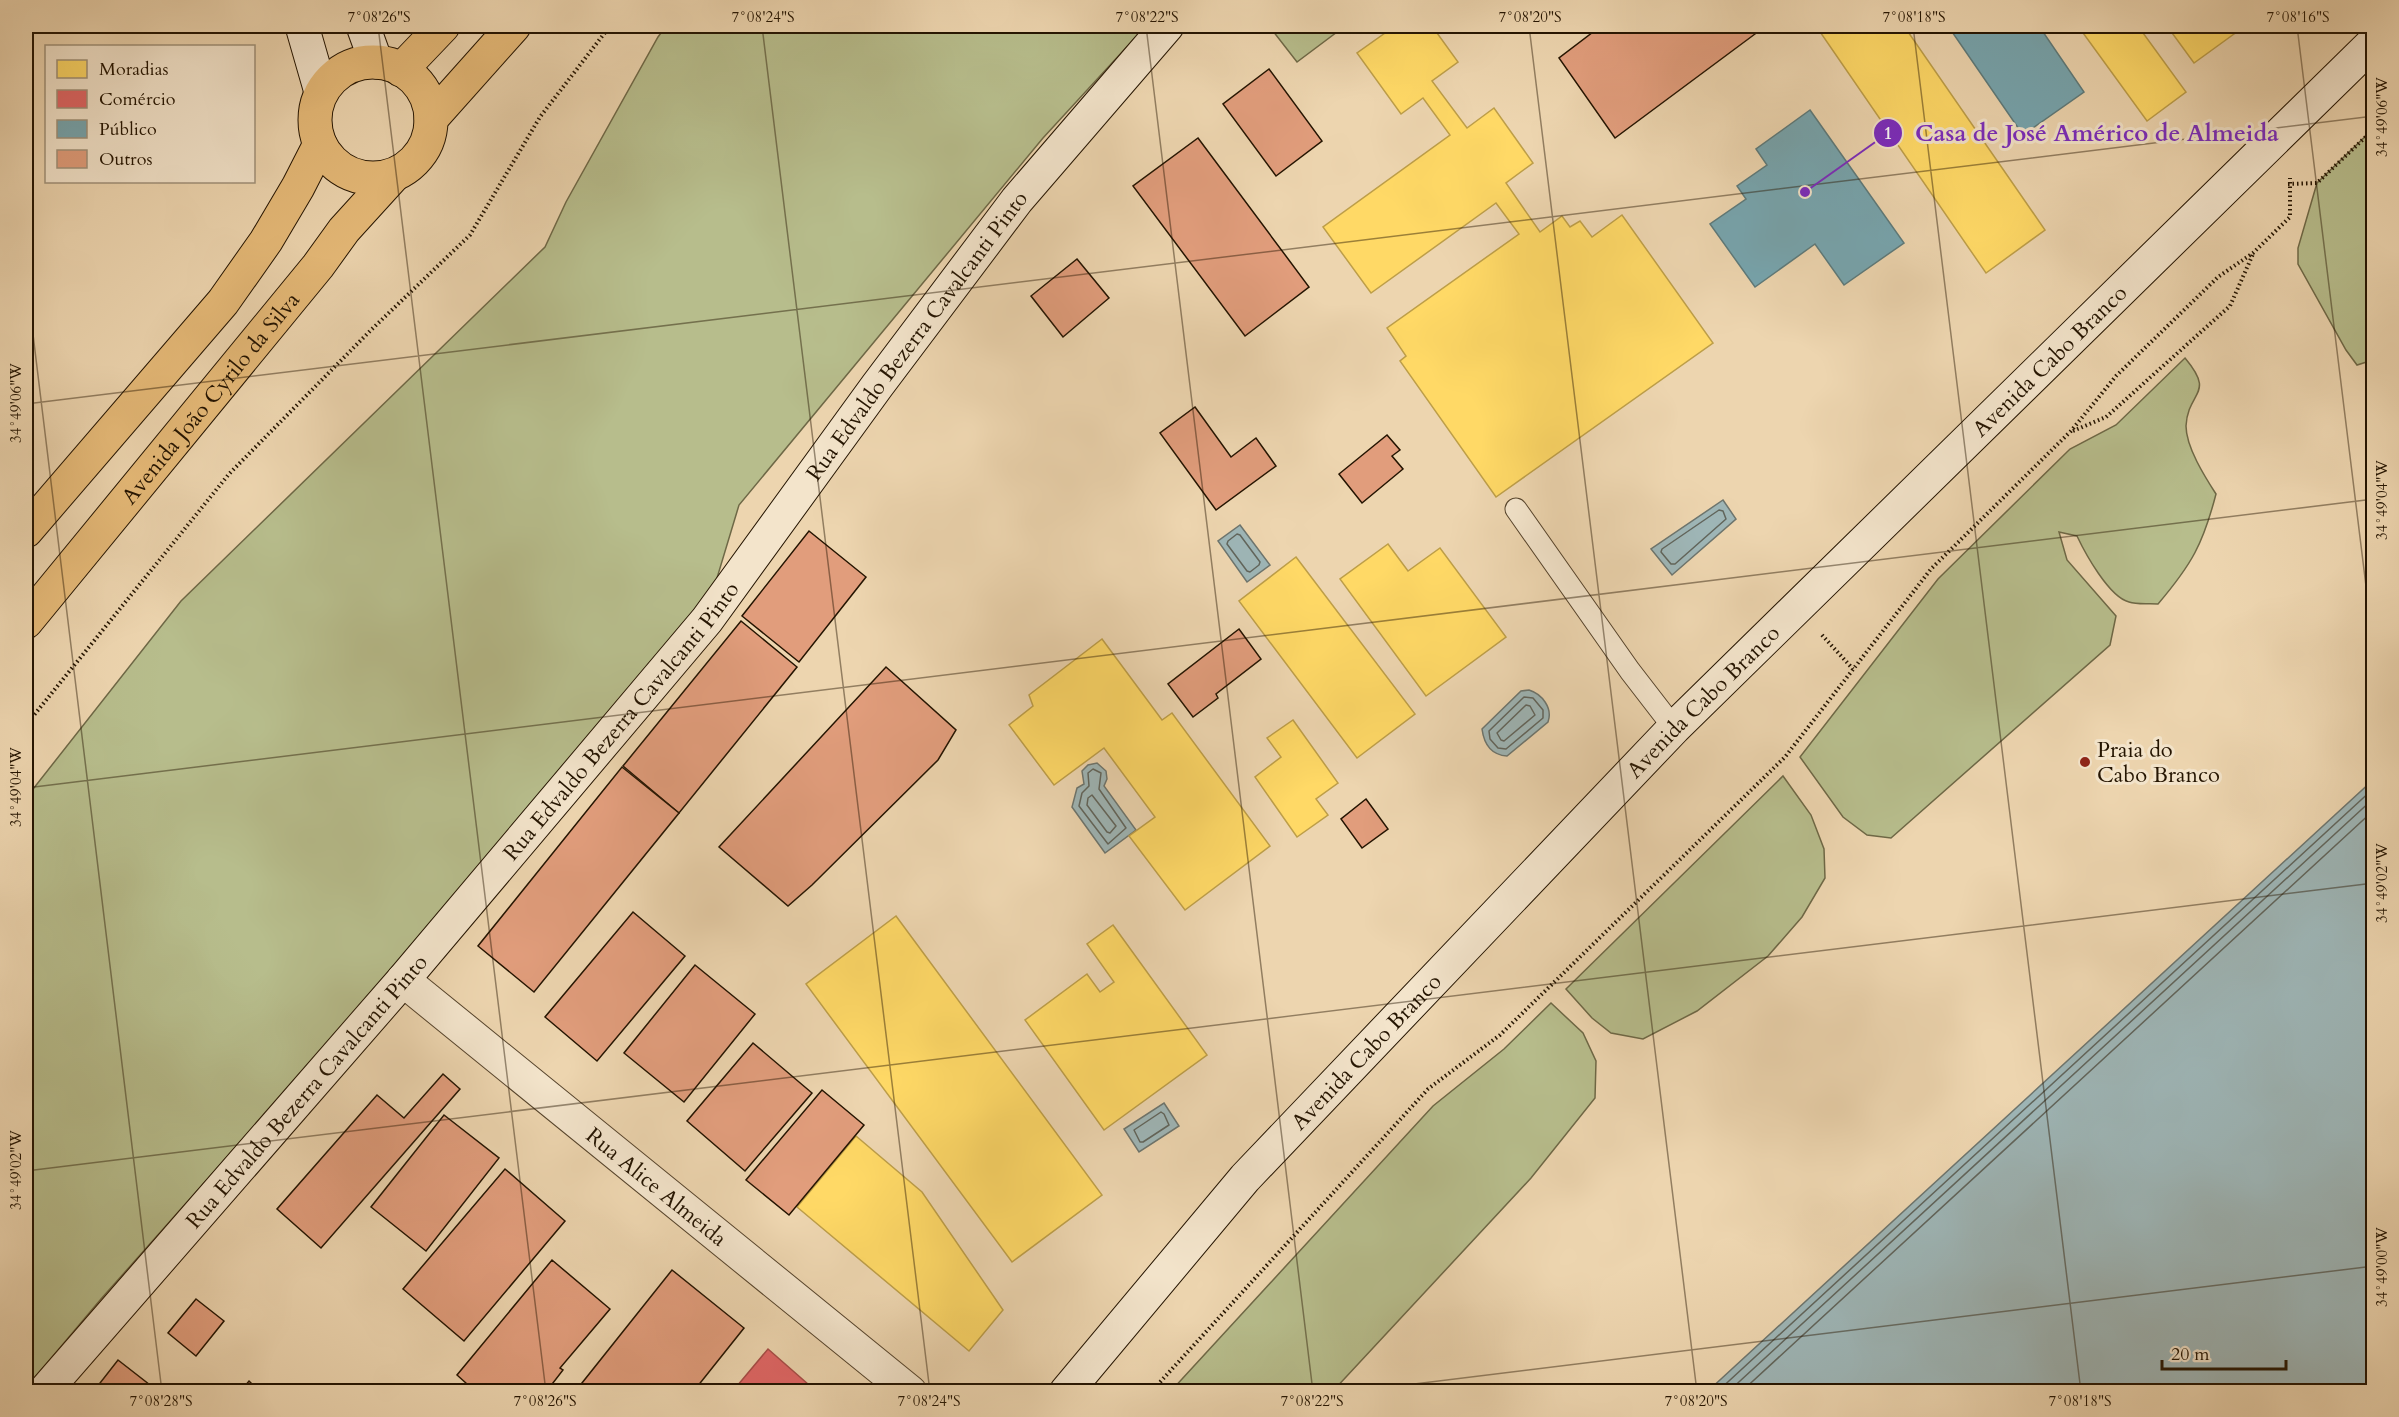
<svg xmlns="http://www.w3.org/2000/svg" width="2399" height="1417" viewBox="0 0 2399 1417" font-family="Cardo,serif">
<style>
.green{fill:#b7bd8c;stroke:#6e6846;stroke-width:1.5}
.water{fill:#9eb6b7;stroke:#6d756e;stroke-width:1.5}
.homes{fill:#ffd966;stroke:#bd9e48;stroke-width:1.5}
.shops{fill:#e06666;stroke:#a84d48;stroke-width:1.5}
.public{fill:#76a5af;stroke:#5d7a7b;stroke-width:1.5}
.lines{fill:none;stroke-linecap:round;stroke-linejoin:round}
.shore{stroke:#61655c;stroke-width:1.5}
.building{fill:#e19d7c;stroke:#241401;stroke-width:1.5}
.lane-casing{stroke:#56442c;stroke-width:23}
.street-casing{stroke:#56442c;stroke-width:35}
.secondary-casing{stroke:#241401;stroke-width:35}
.primary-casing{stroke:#241401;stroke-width:35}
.path{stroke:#241401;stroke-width:4;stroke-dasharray:1.5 3;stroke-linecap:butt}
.lane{stroke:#f3e4cb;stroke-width:21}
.street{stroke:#f3e4cb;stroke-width:33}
.secondary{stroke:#f3e4cb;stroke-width:33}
.primary{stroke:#e6ba78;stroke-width:33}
.ticks{fill:none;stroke:#241401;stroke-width:1.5;stroke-opacity:0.45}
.poi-dot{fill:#8f2418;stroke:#f3e4cb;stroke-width:2}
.labels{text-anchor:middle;stroke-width:6;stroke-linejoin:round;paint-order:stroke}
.street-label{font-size:22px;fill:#241401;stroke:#f3e4cb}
.poi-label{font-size:22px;fill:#241401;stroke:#f3e4cb;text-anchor:start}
.leader{fill:none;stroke:#7b2cbf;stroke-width:2}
.callout-dot{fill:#7b2cbf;stroke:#f3e4cb;stroke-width:2}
.mark-label{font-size:18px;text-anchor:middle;font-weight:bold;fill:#fff}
.callout-label{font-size:24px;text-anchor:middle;font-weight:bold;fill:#7b2cbf;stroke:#f3e4cb;stroke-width:6;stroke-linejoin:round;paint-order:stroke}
.neatline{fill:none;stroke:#241401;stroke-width:2}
.ticks-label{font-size:15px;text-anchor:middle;fill:#241401}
</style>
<rect width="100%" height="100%" fill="#edd5af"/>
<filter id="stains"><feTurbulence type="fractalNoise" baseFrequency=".00333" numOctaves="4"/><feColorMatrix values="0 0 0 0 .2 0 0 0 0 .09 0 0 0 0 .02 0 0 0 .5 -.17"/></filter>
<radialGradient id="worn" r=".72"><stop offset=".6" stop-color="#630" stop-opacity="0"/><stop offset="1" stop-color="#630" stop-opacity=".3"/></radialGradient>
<g class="green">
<polygon points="666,26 1146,26 1043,138 739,505 714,588 387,977 101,1299 26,1388 26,798 181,601 545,247 566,202 658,37"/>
<polygon points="1269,26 1345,26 1297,62"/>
<polygon points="2373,129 2373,360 2357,365 2346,350 2298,264 2298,248 2317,183"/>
<path d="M2185 358C2216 395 2188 390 2186 426 2186 447 2205 477 2216 494 2203 544 2192 564 2158 604 2149 603 2138 605 2129 602 2109 597 2085 553 2077 536L2059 532 2067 560 2116 616 2110 645 1891 838 1867 835 1843 817 1800 757 1938 579 2070 449 2116 425Z"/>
<polygon points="1783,776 1811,815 1824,849 1825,878 1802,917 1768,956 1697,1011 1643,1039 1611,1033 1592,1018 1566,989"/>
<polygon points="1551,1003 1583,1033 1596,1061 1595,1098 1531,1178 1333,1391 1171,1391 1433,1106 1504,1049"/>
</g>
<g class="water">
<polygon points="1723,500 1736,519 1672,575 1651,549"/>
<polygon points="1240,525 1270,565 1247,582 1218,541"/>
<path d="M1529 690C1542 694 1553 708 1548 722L1507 756C1491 755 1484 744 1482 729L1521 691Z"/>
<polygon points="1097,763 1106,771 1107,779 1104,786 1136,830 1105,853 1072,807 1077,788 1084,784 1082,771 1088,765"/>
<polygon points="2373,780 2373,1391 1708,1391"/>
<polygon points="1164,1103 1179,1126 1139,1152 1124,1129"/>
</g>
<g class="homes">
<polygon points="1395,26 1432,26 1458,62 1432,81 1467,128 1494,108 1533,163 1506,183 1540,232 1562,216 1570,227 1580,221 1592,237 1622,215 1713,343 1496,497 1400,361 1406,356 1387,328 1519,234 1496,203 1371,293 1323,227 1450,135 1423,98 1401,114 1357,53"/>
<polygon points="1816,26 1904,26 2045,230 1986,273"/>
<polygon points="2078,26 2138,26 2186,92 2147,121"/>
<polygon points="2167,26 2245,26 2194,63"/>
<polygon points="1388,544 1408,571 1440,548 1506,637 1426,696 1340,579"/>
<polygon points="1296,557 1415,714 1357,758 1239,601"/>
<polygon points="1102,639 1162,720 1172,713 1270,846 1185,910 1129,836 1155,817 1104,748 1054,785 1009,725 1033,706 1029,695"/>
<polygon points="1293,720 1338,783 1316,799 1328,815 1297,837 1255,777 1281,757 1267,738"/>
<polygon points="896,916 1102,1195 1012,1262 806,984"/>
<polygon points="1113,925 1207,1055 1104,1130 1025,1020 1087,974 1100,992 1114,982 1087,944"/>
<polygon points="856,1136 922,1192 1003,1310 969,1351 797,1207"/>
</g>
<polygon class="shops" points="768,1349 817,1392 732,1392"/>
<g class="public">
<polygon points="1948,26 2039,26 2084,92 2023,135"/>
<polygon points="1810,110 1904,243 1844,285 1815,244 1755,287 1710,224 1746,199 1737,186 1767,165 1756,149"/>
</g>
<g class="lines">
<g class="shore">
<polygon points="1719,510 1723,511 1726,519 1675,564 1671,564 1661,552 1662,549"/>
<polygon points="1237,534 1240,535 1260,562 1259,565 1250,572 1247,571 1227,544 1228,541"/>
<polygon points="1524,697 1533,698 1543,710 1543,718 1506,749 1498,748 1490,739 1489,731"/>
<polygon points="1526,705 1530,706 1535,715 1504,741 1501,740 1497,733"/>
<polygon points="1093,769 1101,773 1099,789 1126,828 1108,844 1079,806 1082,793 1089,786 1088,773"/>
<polygon points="1092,795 1116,826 1110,833 1107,832 1087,805 1088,798"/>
<polygon points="1161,1112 1164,1114 1169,1125 1143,1142 1140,1142 1134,1130"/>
<polyline points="1717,1392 2374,788"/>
<polyline points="1728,1392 2374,798"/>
<polyline points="1741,1392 2374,810"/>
</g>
</g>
<g class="building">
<polygon points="1601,26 1754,26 1759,31 1615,138 1559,58"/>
<polygon points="1269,69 1322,141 1276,176 1223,104"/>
<polygon points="1198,138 1309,287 1245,336 1133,186"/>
<polygon points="1077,259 1109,298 1063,337 1031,296"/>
<polygon points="1195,407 1231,457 1256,438 1276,466 1216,510 1160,433"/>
<polygon points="1387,435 1400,450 1392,456 1403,469 1362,503 1339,474"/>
<polygon points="809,531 866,577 799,662 742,616"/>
<polygon points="741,621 797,667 679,813 623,766"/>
<polygon points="1239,629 1261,659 1216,694 1218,698 1193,717 1168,684"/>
<polygon points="886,667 956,730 938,760 812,885 788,906 719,847"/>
<polygon points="622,767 679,813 534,992 478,946"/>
<polygon points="1366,799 1388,829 1362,848 1341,819"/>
<polygon points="633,912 685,956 597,1061 545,1017"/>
<polygon points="695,965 755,1014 684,1102 624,1053"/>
<polygon points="753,1043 812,1093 745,1171 687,1121"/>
<polygon points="443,1074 460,1089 321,1248 277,1209 377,1095 404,1118"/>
<polygon points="822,1090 864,1125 789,1215 746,1180"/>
<polygon points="444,1115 499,1158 426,1251 371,1207"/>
<polygon points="505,1169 565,1221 464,1341 403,1289"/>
<polygon points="552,1260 610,1309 560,1368 563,1370 546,1392 476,1392 457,1375"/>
<polygon points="672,1270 744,1328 693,1392 593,1392 582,1383"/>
<polygon points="196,1299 224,1321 196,1356 168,1333"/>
<polygon points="118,1360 159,1392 93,1392"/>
<polygon points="249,1381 260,1392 240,1392"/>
</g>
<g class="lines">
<g class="lane-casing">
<polyline id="lane" points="1516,509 1630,671 1674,728"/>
</g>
<g class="street-casing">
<g id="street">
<path id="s1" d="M403 980 910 1392"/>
</g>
</g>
<g class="secondary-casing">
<g id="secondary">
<polyline points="302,26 321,92"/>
<polyline points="363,26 376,62"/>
<path id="s2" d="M44 1392 403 980 707 620 877 386 1017 200 1167 26"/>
<path id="s3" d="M1066 1392 1245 1178 1674 728 2374 42"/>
</g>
</g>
<g class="primary-casing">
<g id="primary">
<circle cx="373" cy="120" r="58"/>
<polyline points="401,70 443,26"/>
<polyline points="431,119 514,26"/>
<polyline points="26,531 223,302 266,241 298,187 320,144"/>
<path id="s4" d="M26 622 318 266 344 230 394 175"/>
</g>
</g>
<g class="path">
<polyline points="2288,184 2317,183 2374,129"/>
<polyline points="2073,431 2106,417 2230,306 2253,254"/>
<polyline points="1822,635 1853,669"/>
<polyline points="26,725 229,474 371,330 470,235 540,117 610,26"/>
<polyline points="1151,1392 1428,1089 1500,1035 1785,757 1931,569 2071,431 2116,376 2218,277 2253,253 2290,217 2290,178"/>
</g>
<use href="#lane" class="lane"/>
<use href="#street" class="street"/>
<use href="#secondary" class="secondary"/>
<use href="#primary" class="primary"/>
</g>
<path class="ticks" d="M378 26 546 1392M762 26 930 1392M1146 26 1313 1392M1529 26 1697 1392M1913 26 2081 1392M2297 26 2374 651M26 277 162 1392M26 404 2374 116M26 788 2374 499M26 1171 2374 883M1349 1392 2374 1266"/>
<circle class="poi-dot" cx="2085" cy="762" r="6"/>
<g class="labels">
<g class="street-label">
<text dy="8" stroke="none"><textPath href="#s2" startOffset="1371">Rua Edvaldo Bezerra Cavalcanti Pinto</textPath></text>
<text dy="8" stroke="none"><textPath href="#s3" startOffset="1426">Avenida Cabo Branco</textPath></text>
<text dy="8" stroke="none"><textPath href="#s4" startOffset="290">Avenida João Cyrilo da Silva</textPath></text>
<text dy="8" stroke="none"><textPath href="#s3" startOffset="940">Avenida Cabo Branco</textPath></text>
<text dy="8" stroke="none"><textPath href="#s2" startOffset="885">Rua Edvaldo Bezerra Cavalcanti Pinto</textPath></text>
<text dy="8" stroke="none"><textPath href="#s3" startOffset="454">Avenida Cabo Branco</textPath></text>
<text dy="8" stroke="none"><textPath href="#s2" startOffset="399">Rua Edvaldo Bezerra Cavalcanti Pinto</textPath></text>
<text dy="8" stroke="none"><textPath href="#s1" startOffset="327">Rua Alice Almeida</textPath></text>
</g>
<g class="poi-label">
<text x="2097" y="757">Praia do<tspan x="2097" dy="25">Cabo Branco</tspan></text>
</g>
</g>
<path class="leader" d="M1805 192L1888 133"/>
<g class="callout-dot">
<circle cx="1805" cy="192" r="6"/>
<circle cx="1888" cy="133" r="15"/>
</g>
<g class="mark-label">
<text x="1888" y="139">1</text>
</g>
<g class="callout-label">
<text x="2097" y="141">Casa de José Américo de Almeida</text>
</g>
<rect width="2399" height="1417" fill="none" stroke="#edd5af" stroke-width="66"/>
<rect x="45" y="45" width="210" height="138" fill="#f3e4cb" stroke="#a0917a" stroke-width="1.5"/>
<rect x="57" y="60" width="30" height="18" fill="#ffd966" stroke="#a0917a" stroke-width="1.5"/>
<text x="99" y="75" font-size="18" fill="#241401">Moradias</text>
<rect x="57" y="90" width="30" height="18" fill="#e06666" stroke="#a0917a" stroke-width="1.5"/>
<text x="99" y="105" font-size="18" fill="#241401">Comércio</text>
<rect x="57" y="120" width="30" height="18" fill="#76a5af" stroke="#a0917a" stroke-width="1.5"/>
<text x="99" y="135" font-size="18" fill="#241401">Público</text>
<rect x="57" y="150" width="30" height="18" fill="#e19d7c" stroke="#a0917a" stroke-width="1.5"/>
<text x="99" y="165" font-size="18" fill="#241401">Outros</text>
<path d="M2162 1360v9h124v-9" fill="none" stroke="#241401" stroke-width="3"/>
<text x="2171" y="1360" font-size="18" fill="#241401" stroke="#f3e4cb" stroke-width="4.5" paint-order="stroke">20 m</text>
<rect x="33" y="33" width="2333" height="1351" class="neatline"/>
<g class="ticks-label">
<text x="379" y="22">7°08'26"S</text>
<text x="763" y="22">7°08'24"S</text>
<text x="1147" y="22">7°08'22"S</text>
<text x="1530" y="22">7°08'20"S</text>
<text x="1914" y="22">7°08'18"S</text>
<text x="2298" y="22">7°08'16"S</text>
<text transform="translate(2382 117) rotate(-90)" y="5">34°49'06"W</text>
<text transform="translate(16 403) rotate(-90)" y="5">34°49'06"W</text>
<text transform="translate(2382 500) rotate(-90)" y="5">34°49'04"W</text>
<text transform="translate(16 787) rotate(-90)" y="5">34°49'04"W</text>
<text transform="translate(2382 883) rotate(-90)" y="5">34°49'02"W</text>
<text transform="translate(16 1170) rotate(-90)" y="5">34°49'02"W</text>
<text transform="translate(2382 1267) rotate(-90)" y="5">34°49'00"W</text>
<text x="161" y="1406">7°08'28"S</text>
<text x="545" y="1406">7°08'26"S</text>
<text x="929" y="1406">7°08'24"S</text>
<text x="1312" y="1406">7°08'22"S</text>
<text x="1696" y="1406">7°08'20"S</text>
<text x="2080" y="1406">7°08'18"S</text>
</g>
<rect width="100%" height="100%" filter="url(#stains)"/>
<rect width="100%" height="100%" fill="url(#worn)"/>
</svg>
